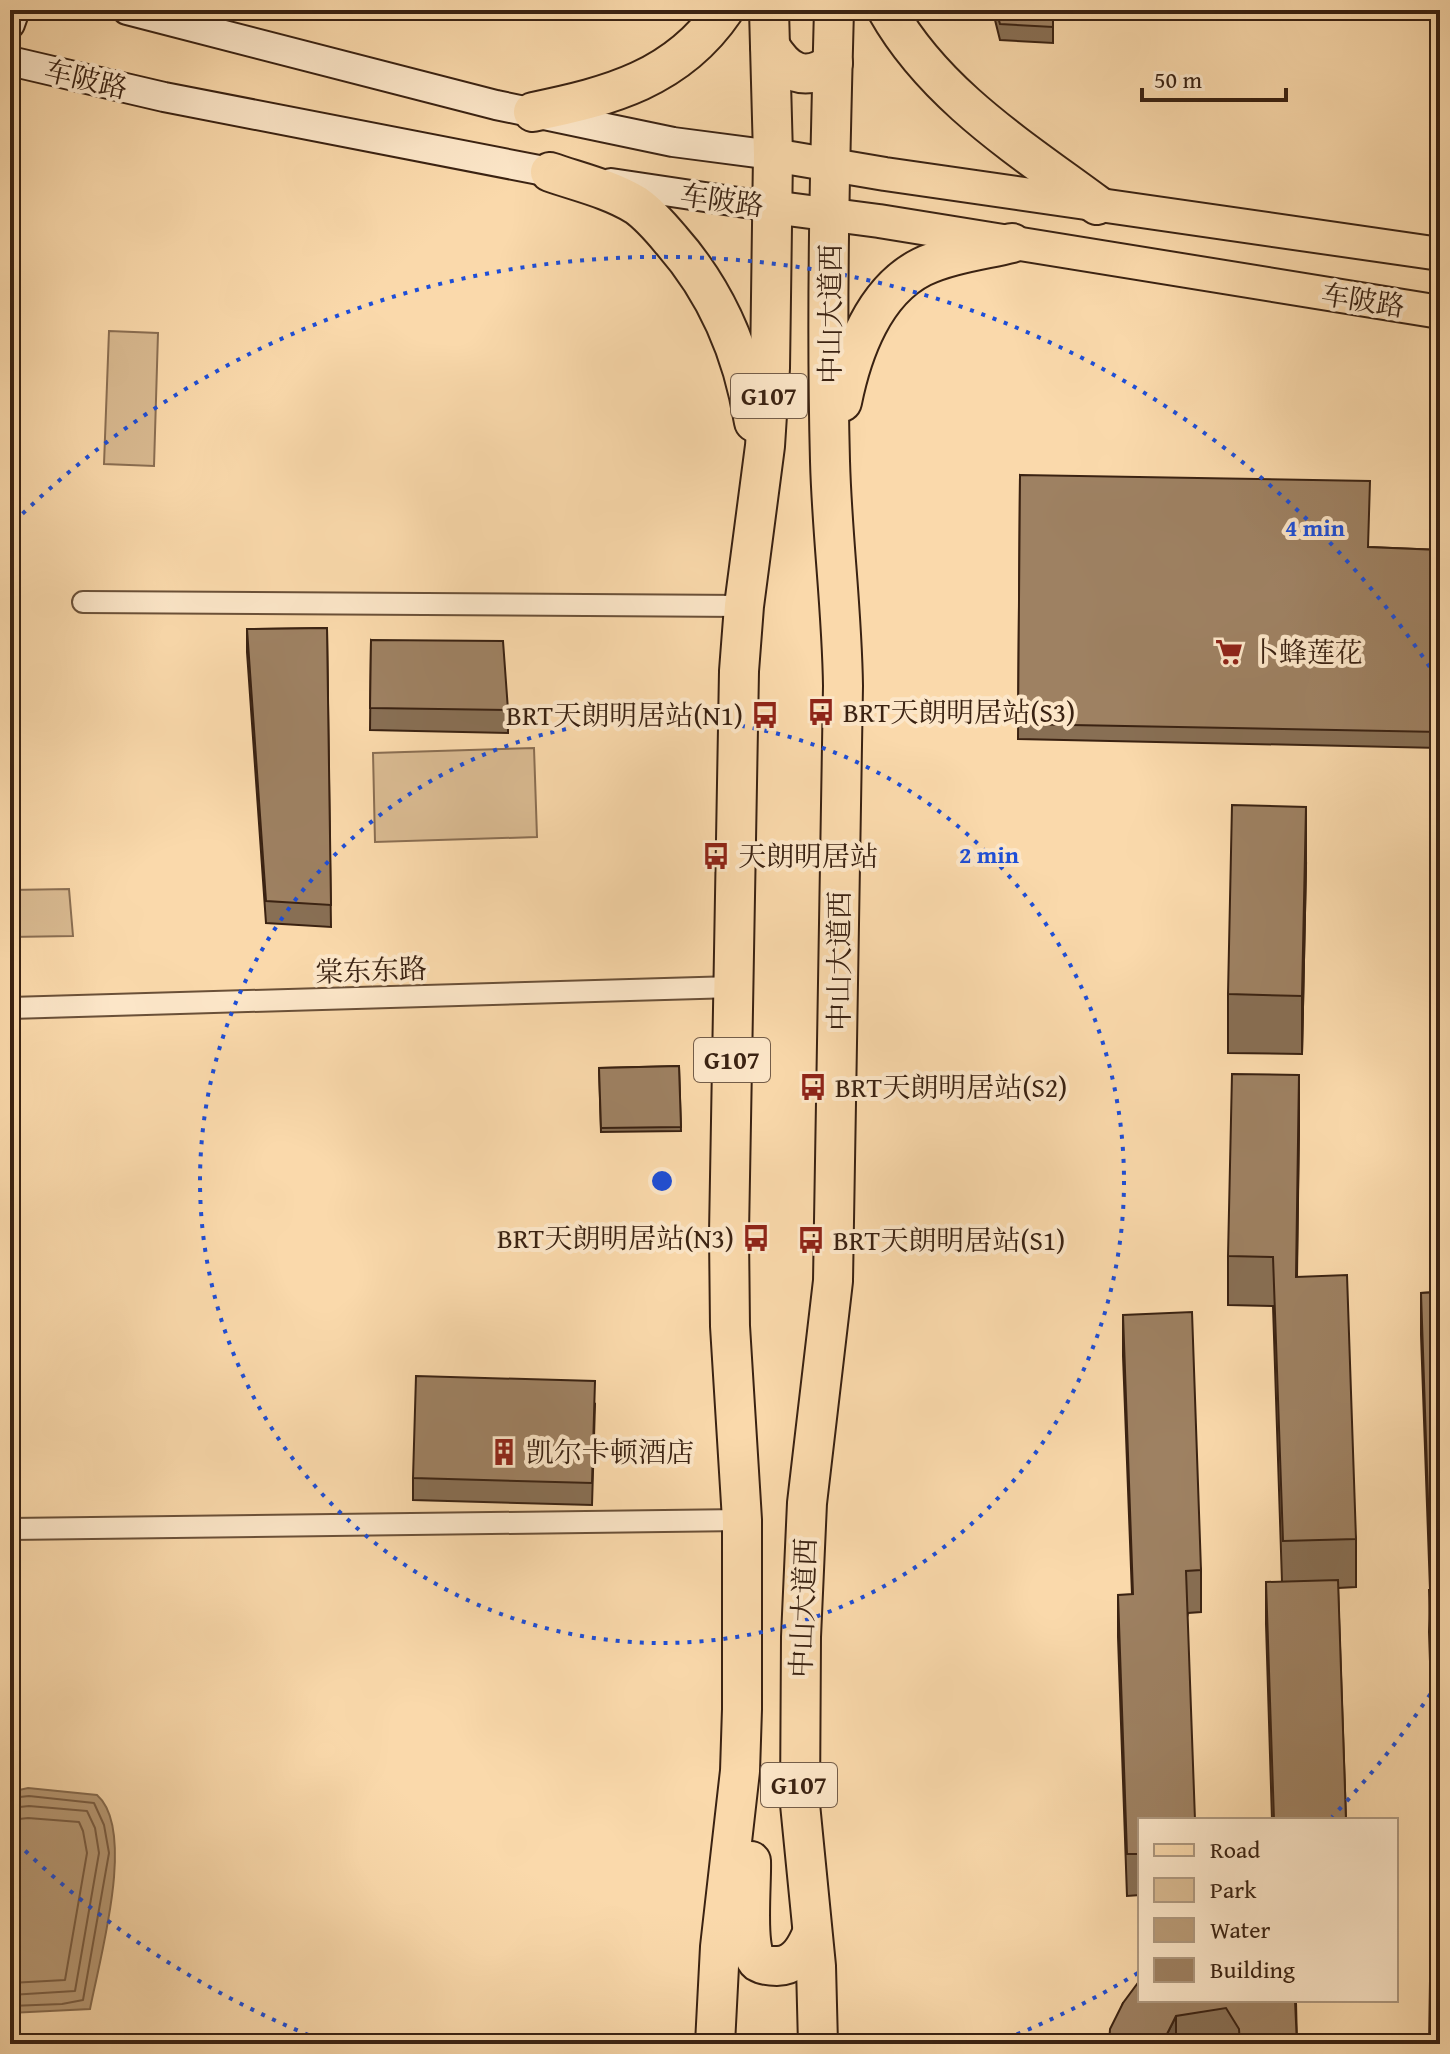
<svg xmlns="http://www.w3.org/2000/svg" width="1450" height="2054" viewBox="0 0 1450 2054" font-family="'Gentium Book Plus','Noto Serif SC',serif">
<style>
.green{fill:#d9ba91;stroke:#8a6e52;stroke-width:2}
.water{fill:#b99b77;stroke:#866b4f;stroke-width:2}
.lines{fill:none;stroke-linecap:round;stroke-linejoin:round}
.shore{stroke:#7a5e44;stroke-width:2}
.street-casing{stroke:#6a5038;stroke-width:24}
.secondary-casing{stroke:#3a2212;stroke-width:32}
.primary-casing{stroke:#3a2212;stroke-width:36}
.highway-casing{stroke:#3a2212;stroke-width:42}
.street{stroke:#fce6c8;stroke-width:20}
.secondary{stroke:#fce6c8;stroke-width:28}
.primary{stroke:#fad9ab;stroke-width:32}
.highway{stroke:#fad9ab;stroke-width:38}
.wall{fill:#886f54;stroke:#3a2212;stroke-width:2}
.shaded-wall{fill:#6f5a45;stroke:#3a2212;stroke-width:2}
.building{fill:#9e8162;stroke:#3a2212;stroke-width:2}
.ring{fill:none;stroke:#1d4ed8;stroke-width:4;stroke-dasharray:4 8}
.labels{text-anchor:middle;stroke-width:8;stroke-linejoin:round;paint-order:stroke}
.shield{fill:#fce6c8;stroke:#745d49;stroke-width:2}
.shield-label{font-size:26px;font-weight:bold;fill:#3a2212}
.street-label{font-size:28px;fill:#3a2212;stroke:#fce6c8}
.poi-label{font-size:28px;fill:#3a2212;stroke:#fce6c8;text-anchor:start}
.centre{fill:#1d4ed8;stroke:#fce6c8;stroke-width:4}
.ring-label{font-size:24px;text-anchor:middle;font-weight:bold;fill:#1d4ed8;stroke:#fce6c8;stroke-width:8;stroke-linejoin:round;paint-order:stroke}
</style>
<rect width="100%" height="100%" fill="#fad9ab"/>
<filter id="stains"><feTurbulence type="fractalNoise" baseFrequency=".0025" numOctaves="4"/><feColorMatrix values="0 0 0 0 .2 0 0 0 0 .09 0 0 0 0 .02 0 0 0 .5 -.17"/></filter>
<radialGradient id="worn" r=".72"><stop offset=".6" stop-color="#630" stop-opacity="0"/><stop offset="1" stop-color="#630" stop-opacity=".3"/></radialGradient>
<g class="green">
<polygon points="109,331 158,333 154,466 104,464"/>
<polygon points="534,748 537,837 375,842 373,753"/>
<polygon points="69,889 73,936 10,937 10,890"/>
</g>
<path class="water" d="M28 1788 97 1795C137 1830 99 1961 90 2009L10 2013V1792Z"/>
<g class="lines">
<g class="shore">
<polyline points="10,1798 29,1796 94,1803 104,1825 109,1853 83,2000 62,2004 10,2006"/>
<polyline points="10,1808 29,1806 87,1811 95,1828 99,1853 75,1991 10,1995"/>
<polyline points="10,1820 28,1818 79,1822 83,1831 87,1853 65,1980 10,1983"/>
</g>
<g class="street-casing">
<g id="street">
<polyline points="83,602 744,606"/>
<polyline points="10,1008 734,987"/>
<polyline points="10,1529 742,1520"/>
</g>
</g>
<g class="secondary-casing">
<g id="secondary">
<polyline points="127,10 496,105 673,142 773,155"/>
<polyline points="10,24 15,10"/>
<polyline points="10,61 164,97 570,176"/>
<polyline points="611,183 772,207"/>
</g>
</g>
<g class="primary-casing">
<g id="primary">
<polyline points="773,155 885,174 1440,254"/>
<polyline points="772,207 879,221 1440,312"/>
</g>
</g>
<g class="highway-casing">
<g id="highway">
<path d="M887 10C935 95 1020 148 1097 205"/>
<path d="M770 46C787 73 804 83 833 63"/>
<path d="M533 112C610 96 677 79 724 10"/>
<path d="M550 172C579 182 610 189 636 205 649 214 661 228 671 240 717 292 743 353 754 422"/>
<path d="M842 402C852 352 874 291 922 267 949 254 983 250 1012 243"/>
<path d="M751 1861C752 1880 745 1952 758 1962 763 1965 772 1966 777 1966 796 1966 806 1948 812 1933"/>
<polyline points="715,2044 720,1947 740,1771 742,1709 742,1520 730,1326 729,1234 739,671 744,606 765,446 770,368 773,155 769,10"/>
<path d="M818 2044 816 1966 800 1804 801 1637 807 1503 833 1281 843 686C842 610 832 536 830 461 826 311 830 160 834 10"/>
</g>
</g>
<use href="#street" class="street"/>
<use href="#secondary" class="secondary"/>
<use href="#primary" class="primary"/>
<use href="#highway" class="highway"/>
</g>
<g class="wall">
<polygon points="988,10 1053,10 1053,43 1000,40 995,20"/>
<polygon points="1020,475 1368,547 1440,550 1440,748 1018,739"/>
<polygon points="327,628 331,927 266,923 247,652 247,629"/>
<polygon points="371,640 508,710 508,733 370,730"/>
<polygon points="1306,866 1302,1054 1228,1053 1228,994"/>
<polygon points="679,1066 681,1131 601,1132 599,1068"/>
<polygon points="1440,1098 1440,1897 1438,1897 1429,1632 1430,1590 1421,1335 1421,1293 1437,1292"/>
<polygon points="1299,1124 1297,1277 1356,1539 1356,1587 1338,1588 1346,1820 1272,1820 1266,1624 1266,1582 1282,1582 1273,1306 1228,1305 1228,1256"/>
<polygon points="1123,1315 1201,1570 1201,1612 1188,1613 1140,1820 1140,1895 1127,1896 1118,1637 1118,1595 1132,1595 1123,1356"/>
<polygon points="595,1404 592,1505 413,1500 413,1478"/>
<polygon points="1296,2002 1297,2044 1109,2044 1123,2003"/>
</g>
<g class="shaded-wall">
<polygon points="1306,807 1306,866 1302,1054 1302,996"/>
<polygon points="1299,1075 1299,1124 1296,1325 1296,1277"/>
<polygon points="1176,2016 1176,2044 1164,2044 1164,2040"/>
</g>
<g class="building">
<polygon points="996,10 1053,10 1053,27 1000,24"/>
<polygon points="1020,475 1370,481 1368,547 1440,550 1440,732 1018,724"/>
<polygon points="327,628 331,905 266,901 247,629"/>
<polygon points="371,640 503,641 508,710 370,708"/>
<polygon points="1232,805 1306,807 1302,996 1228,994"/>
<polygon points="679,1066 681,1127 601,1128 599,1068"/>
<polygon points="1232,1074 1299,1075 1296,1277 1347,1275 1356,1539 1283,1541 1273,1257 1228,1256"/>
<polygon points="1440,1098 1440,1246 1437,1246"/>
<polygon points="1440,1292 1440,1558 1430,1558 1421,1293"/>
<polygon points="1192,1312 1201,1570 1186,1571 1195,1820 1140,1820 1140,1854 1127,1854 1118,1595 1133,1594 1123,1315"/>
<polygon points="416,1376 595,1381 592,1483 413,1478"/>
<polygon points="1338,1580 1346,1820 1274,1820 1266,1582"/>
<polygon points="1429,1590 1440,1590 1440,1855 1438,1855"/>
<polygon points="1440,1961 1440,2044 1429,2044 1430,1981"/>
<polygon points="1140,1980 1140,2000 1295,2000 1297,2044 1240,2044 1239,2029 1226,2008 1176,2016 1164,2040 1165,2044 1109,2044 1110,2029 1123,2003"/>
</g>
<g class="ring">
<circle cx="662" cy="1181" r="462"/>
<path d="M1437 1684A924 924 0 0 1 1332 1817M1138 1973A924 924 0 0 1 993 2044M331 2044A924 924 0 0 1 14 1840M14 522A924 924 0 0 1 1437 678"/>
</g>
<defs>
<g id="supermarket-bare" transform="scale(2.16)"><path d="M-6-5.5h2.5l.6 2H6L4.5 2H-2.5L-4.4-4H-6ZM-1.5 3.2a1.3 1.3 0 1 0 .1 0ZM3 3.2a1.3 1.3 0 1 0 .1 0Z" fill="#8f2418" stroke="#fce6c8" stroke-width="2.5" paint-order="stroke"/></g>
<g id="bus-bare" transform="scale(2.16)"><path d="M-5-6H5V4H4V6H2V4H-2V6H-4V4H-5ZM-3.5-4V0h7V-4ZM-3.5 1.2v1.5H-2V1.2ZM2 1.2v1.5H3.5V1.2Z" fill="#8f2418" stroke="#fce6c8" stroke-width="2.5" paint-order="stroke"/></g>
<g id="building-bare" transform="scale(2.16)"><path d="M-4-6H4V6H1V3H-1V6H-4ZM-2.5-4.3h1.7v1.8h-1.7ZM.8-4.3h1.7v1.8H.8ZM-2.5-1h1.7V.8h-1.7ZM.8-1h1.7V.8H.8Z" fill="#8f2418" stroke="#fce6c8" stroke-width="2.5" paint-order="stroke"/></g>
</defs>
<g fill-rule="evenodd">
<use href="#supermarket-bare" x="1229" y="652"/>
<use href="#bus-bare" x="821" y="712"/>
<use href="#bus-bare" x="765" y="715"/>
<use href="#bus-bare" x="716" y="856"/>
<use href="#bus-bare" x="813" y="1087"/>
<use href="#bus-bare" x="756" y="1238"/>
<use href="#bus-bare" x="811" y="1240"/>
<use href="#building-bare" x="504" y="1452"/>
</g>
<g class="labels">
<g class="shield">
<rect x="731" y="374" width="76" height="44" rx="6"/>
<rect x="694" y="1038" width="76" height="44" rx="6"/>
<rect x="761" y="1763" width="76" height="44" rx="6"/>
</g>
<g class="shield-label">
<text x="769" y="405">G107</text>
<text x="732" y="1069">G107</text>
<text x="799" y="1794">G107</text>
</g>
<g class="street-label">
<text transform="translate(86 79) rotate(13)" y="10">车陂路</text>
<text transform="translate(722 200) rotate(8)" y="10">车陂路</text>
<text transform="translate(1363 300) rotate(9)" y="10">车陂路</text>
<text transform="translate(830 314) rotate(-90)" y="10">中山大道西</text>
<text transform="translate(839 961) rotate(-90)" y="10">中山大道西</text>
<text transform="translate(371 970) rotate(-2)" y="10">棠东东路</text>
<text transform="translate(803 1608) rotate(-88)" y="10">中山大道西</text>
</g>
<g class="poi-label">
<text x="1251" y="662">卜蜂莲花</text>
<text x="843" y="722">BRT天朗明居站(S3)</text>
<text x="743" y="725" text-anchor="end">BRT天朗明居站(N1)</text>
<text x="738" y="866">天朗明居站</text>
<text x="835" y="1097">BRT天朗明居站(S2)</text>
<text x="734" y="1248" text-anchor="end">BRT天朗明居站(N3)</text>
<text x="833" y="1250">BRT天朗明居站(S1)</text>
<text x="526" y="1462">凯尔卡顿酒店</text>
</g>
</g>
<circle cx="662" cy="1181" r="12" class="centre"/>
<g class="ring-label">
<text x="1315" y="536">4 min</text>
<text x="989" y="863">2 min</text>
</g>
<rect width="1450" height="2054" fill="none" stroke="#fad9ab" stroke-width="40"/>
<rect x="12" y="12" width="1426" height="2030" fill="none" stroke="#3a2212" stroke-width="4"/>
<rect x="20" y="20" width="1410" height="2014" fill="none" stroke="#3a2212" stroke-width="2"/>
<rect x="1138" y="1818" width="260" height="184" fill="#fce6c8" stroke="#ae987f" stroke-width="2"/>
<rect x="1154" y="1844" width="40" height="12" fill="#fad9ab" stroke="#ae987f" stroke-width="2"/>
<text x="1210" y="1858" font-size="24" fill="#3a2212">Road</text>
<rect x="1154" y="1878" width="40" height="24" fill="#d9ba91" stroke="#ae987f" stroke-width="2"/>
<text x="1210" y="1898" font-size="24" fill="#3a2212">Park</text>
<rect x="1154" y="1918" width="40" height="24" fill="#b99b77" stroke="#ae987f" stroke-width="2"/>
<text x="1210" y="1938" font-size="24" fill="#3a2212">Water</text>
<rect x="1154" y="1958" width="40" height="24" fill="#9e8162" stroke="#ae987f" stroke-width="2"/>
<text x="1210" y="1978" font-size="24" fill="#3a2212">Building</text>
<path d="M1142 88v12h144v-12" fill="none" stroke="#3a2212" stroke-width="4"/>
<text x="1154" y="88" font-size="24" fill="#3a2212" stroke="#fce6c8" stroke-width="6" paint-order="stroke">50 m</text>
<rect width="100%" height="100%" filter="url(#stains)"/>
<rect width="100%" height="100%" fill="url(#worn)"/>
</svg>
